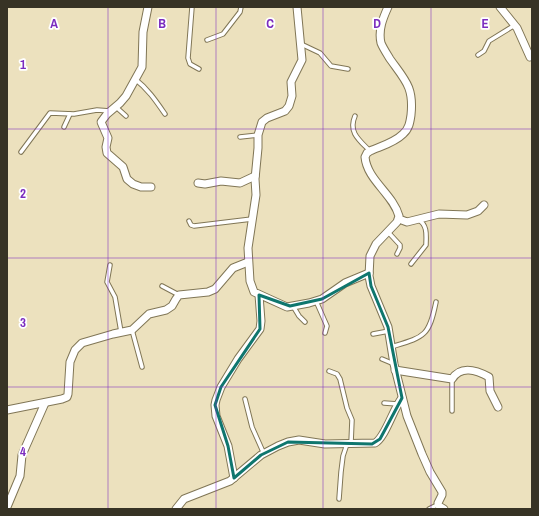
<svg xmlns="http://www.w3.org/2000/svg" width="539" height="516" viewBox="0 0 539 516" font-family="'Archivo Narrow',sans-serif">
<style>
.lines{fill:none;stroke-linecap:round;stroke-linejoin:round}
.lane-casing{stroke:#807656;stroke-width:5.5}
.street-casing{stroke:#807656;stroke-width:9}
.lane{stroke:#fff;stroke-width:3.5}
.street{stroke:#fff;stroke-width:7}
.marked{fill:none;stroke:#0f766e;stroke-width:3;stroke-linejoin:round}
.grid{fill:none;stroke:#7b2cbf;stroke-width:1;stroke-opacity:0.55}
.grid-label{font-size:13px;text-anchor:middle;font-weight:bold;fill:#7b2cbf;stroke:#fff;stroke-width:3.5;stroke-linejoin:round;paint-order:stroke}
</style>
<rect width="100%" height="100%" fill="#ece1be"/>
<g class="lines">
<g class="lane-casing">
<g id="lane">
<polyline points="192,7 188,58 190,64 199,69"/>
<polyline points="207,40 223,34 240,12 241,7"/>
<polyline points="301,44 320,53 331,66 348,69"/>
<polyline points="478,55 484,51 489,41 515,25"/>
<path d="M135 79C148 89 156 101 165 114"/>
<polyline points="116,107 126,116"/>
<path d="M355 116C348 132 359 140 370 151"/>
<polyline points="64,127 70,114"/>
<polyline points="240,137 258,135"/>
<polyline points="21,152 50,113 74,114 97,110 110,111"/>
<polyline points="189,221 191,225 194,226 252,219"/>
<polyline points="388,232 400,245 400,248 397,254"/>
<path d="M411 264 426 245C426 236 428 226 419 220"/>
<polyline points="110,265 107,282 115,297 121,332"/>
<polyline points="162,286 179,295"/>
<polyline points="316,301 327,326 325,333"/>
<polyline points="293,306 299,316 305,322"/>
<polyline points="132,330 142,367"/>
<polyline points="373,334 389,331"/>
<path d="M391 347C424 337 429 337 436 302"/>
<polyline points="382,359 394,364"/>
<polyline points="329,371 337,374 340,379 347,408 352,420 351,443"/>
<polyline points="452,379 452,411"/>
<polyline points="245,399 252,427 264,454"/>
<polyline points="384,403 398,404"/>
<polyline points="339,499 341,472 343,456 347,444"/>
<polyline points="429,509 439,504"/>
</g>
</g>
<g class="street-casing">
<g id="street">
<polyline points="148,7 143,32 142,67 126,96 120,103 107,114 101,122 108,138 106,147 107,153 123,167 127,179 133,184 141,187 151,187"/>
<polyline points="297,7 302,60 291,82 292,96 289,106 285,111 267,118 262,122 258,135 258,148 255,179 256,195 248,248 250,281 254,292 287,307 309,303 322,299 345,283 369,273"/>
<path d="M388 7C383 18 378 30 381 43 383 48 387 54 390 59 405 80 414 87 411 115 410 122 409 129 403 134 394 143 381 146 370 151L367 153 365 157C367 180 393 194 399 216L397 222 376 244 370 256 369 276 371 286 388 327 394 364 407 416 422 454 430 472 442 492V495L438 503 439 506 444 509"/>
<polyline points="500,7 517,28 530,57"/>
<polyline points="198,183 205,184 221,181 240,183 255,176"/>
<polyline points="399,219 407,222 439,214 467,215 478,211 484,205"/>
<path d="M395 370 452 379C461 365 476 370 489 377L490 391 498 407"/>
<polyline points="7,410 62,399 67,397 68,394 70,362 75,350 82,343 113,334 132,330 149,314 166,310 172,306 176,299 179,295 208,292 215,289 233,268 248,262"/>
<polyline points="234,478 228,446 216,416 215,405 216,400 221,387 238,359 260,329 261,321 259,295"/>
<polyline points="7,507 20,476 22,455 45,403"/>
<path d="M176 509 184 499 230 481 261 455 278 446 288 442 299 440 325 444 375 443C385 438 393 409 402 398"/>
</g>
</g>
<use href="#lane" class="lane"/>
<use href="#street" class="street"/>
</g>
<path class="marked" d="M369 273 371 286 388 327 402 398 380 439 372 444 288 442 261 455 234 478 228 446 215 405 221 387 260 329 259 295 290 306 322 299Z"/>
<path class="grid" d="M108 7V509M216 7V509M323 7V509M431 7V509M7 129H532M7 258H532M7 387H532"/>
<g class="grid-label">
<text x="54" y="28">A</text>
<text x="162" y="28">B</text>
<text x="270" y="28">C</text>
<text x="377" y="28">D</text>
<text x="485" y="28">E</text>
<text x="23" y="69">1</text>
<text x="23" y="198">2</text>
<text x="23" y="327">3</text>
<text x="23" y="456">4</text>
</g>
<rect width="539" height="516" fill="none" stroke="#373325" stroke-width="16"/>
</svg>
